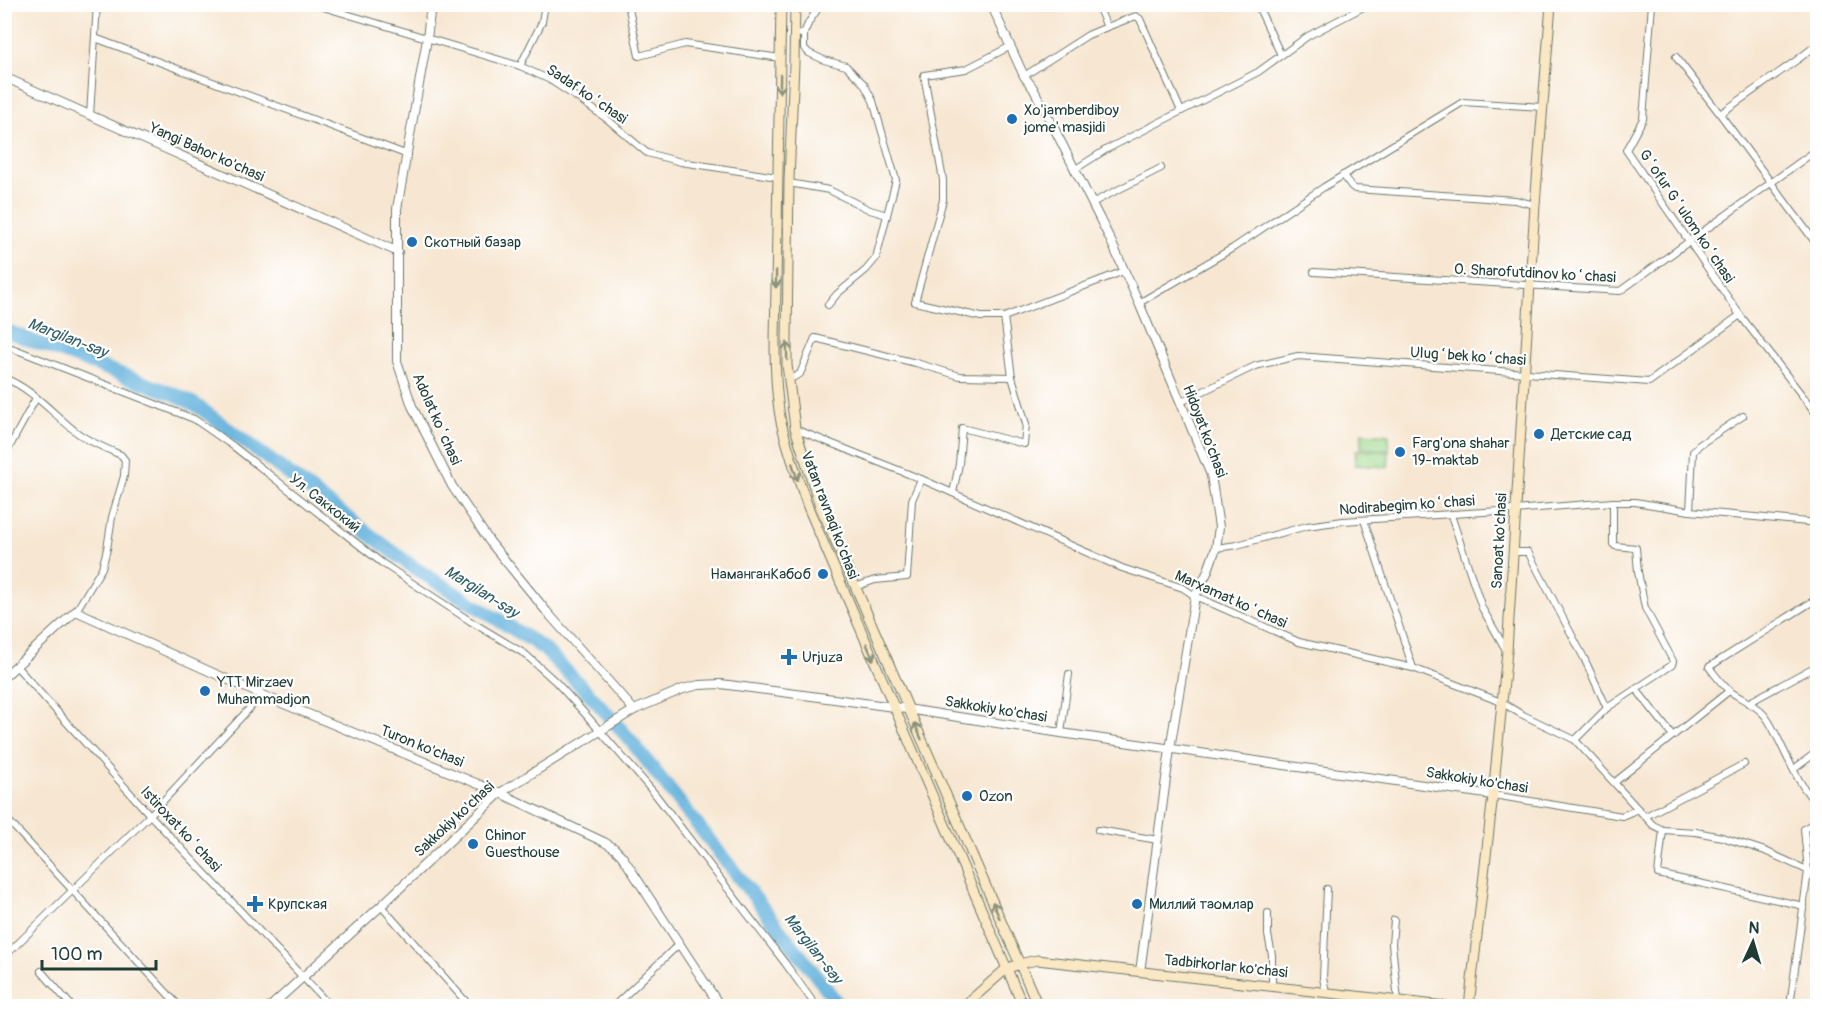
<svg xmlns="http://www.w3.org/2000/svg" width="1822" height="1011" viewBox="0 0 1822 1011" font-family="Pangolin,sans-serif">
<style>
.green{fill:#a0da8d;stroke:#608c60;stroke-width:1.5}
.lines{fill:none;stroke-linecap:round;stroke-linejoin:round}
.river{stroke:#60b0db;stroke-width:14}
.minor-casing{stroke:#6b786b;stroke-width:8}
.tertiary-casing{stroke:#6b786b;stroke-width:10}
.secondary-casing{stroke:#6b786b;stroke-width:11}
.primary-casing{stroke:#6b786b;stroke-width:13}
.minor{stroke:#fff;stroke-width:6}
.tertiary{stroke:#fff;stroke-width:8}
.secondary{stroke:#fae7c3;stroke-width:9}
.primary{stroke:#f2c36a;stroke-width:10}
.oneway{stroke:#8c927c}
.poi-dot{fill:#1f6fb2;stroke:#fff;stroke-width:2}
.labels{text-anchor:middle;stroke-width:4.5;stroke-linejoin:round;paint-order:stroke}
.street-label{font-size:15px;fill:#1f3d34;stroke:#fff}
.poi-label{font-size:15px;fill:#1f3d34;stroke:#fff;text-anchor:start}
.water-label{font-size:16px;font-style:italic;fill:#326066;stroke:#fff}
</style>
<rect width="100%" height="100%" fill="#fff"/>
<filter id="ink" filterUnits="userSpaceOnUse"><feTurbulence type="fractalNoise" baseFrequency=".0167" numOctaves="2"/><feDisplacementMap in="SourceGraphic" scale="12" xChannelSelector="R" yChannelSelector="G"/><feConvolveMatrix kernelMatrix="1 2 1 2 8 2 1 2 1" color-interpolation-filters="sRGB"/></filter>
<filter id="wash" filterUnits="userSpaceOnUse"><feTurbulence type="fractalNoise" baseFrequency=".008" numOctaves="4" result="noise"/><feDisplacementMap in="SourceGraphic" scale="24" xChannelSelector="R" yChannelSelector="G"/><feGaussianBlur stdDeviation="1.35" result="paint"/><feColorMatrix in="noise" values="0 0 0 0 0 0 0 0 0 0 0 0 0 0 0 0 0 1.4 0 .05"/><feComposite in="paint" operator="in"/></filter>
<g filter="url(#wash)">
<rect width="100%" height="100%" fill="#f7e7d2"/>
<g class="green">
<polygon points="1362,433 1389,435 1389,450 1361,448"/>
<polygon points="1356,450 1389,452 1388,467 1355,465"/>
</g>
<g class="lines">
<polyline class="river" points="4,330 176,395 196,405 416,569 531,640 545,650 592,697 631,741 826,988 839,1006"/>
</g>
</g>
<g filter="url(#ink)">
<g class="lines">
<g class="minor-casing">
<g id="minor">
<polyline points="313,4 520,66 550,80 579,99 607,119 647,153 681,162 777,177"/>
<polyline points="628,4 639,56 685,44 780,58"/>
<polyline points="1257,4 1281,55"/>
<polyline points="1652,4 1643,119 1626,150 1740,315 1818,416"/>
<polyline points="1107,27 1136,16 1140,19 1181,111"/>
<polyline points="804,33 804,48 809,53 824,60 846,66 864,84 873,101 896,180 876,258 866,270 837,294 828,305"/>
<polyline points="801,34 804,33 809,22 821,4"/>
<polyline points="95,38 408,155"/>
<polyline points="1818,44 1797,60 1720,114 1818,246"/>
<polyline points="1009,47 966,69 924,75 943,180 943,200 915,302 981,317 1004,317 1124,271"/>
<polyline points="1676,57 1720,114"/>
<polyline points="520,66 542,22 545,4"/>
<polyline points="1024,76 1088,35 1107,27 1097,4"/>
<polyline points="90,115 97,4"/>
<polyline points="1074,170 1107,149 1258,72 1308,36 1369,4"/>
<polyline points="1343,175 1351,186 1355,189 1515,200 1535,205"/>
<polyline points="789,183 829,190 870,210 887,215"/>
<polyline points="1092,203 1161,168"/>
<polyline points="1314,272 1620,291 1818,149"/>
<polyline points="1139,303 1233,248 1324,187 1463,102 1543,107"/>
<polyline points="4,345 194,419 233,446 382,563 470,621 525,654 556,682 587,716 655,794 785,963 816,1006"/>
<path d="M4 378C32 388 56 417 79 434 92 443 107 449 121 455L125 460 124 476 112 517 107 549 102 568 76 611"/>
<polyline points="788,380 800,374 815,338 916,363 960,376 1012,377"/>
<polyline points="1181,402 1255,366 1298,356 1649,382 1740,315"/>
<polyline points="795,429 921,479 1122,568 1183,588 1195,596 1299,642 1413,668 1501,702 1521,714 1575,740 1638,809"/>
<polyline points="4,457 36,398"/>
<polyline points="953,493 959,464 962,428 1024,444 1026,424 1012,377 1004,317"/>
<polyline points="1690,511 1693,452 1699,445 1743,416"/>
<polyline points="1451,515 1482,608 1506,650"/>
<polyline points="1364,520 1413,668"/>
<polyline points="1216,548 1237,545 1307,526 1343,521 1515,510 1613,502 1635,502 1690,511 1818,523"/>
<polyline points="1513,552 1528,552 1584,658 1607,708"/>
<polyline points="855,587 875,580 907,577 912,500 921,479"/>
<path d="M1818 598 1709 667C1716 676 1722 685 1731 692 1743 700 1760 707 1768 720 1782 742 1798 789 1818 804"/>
<polyline points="16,666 150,815 330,1006"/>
<polyline points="1636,689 1673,736"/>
<polyline points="1748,703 1818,665"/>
<polyline points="1061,733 1069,674"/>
<polyline points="1575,740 1607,708 1672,665 1673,661 1645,608 1638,572 1636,548 1615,546 1613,544 1613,502"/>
<polyline points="1794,769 1818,751"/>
<polyline points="1615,782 1729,691"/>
<polyline points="1493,795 1622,816 1638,809 1653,825 1663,830 1696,832 1722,837 1765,851 1818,875"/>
<polyline points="4,816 179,1006"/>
<polyline points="1646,816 1744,764"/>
<polyline points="1098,830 1158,840"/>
<polyline points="1663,830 1658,874 1804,906"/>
<polyline points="381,906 468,1004"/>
<polyline points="1268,913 1268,935 1272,955 1272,986"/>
<polyline points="1394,920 1392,944 1398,1001"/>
<polyline points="4,957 150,815 262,695"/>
<polyline points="41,971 69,1003 65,1006"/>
<polyline points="1326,992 1323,978 1327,889"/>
<polyline points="614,1006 679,944"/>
<polyline points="1790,1006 1808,871 1804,829 1818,820"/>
</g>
</g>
<g class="tertiary-casing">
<g id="tertiary">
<polyline points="431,4 427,39 397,209 397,361 412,406 452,486 490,542 547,612 634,710"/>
<polyline points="991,4 1024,76 1033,88 1053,126 1110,239 1139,303 1211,475 1219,527 1216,548 1207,573 1195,596 1170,749 1140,972"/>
<polyline points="4,77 398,252"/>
<polyline points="4,677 76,611 262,695 500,793 604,842 614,848 622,856 720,1006"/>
<polyline points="271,1006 381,906 500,793 634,710 683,689 699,685 721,684 894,707 1061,733 1493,795"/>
</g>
</g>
<g class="secondary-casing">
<g id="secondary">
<path d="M781 4 775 342C775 368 776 396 781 422 788 451 798 479 808 507L1023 1006"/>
<polyline points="795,4 794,64 789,180 787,342 787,365 795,428 819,503 1038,1006"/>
<polyline points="964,1006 1006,969 1019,964 1037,960 1445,1006"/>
<polyline points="1469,1006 1493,795 1507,651 1535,205 1551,4"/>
</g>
</g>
<g class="primary-casing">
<polyline id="primary" points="4,1002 9,1006"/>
</g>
<use href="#minor" class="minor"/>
<use href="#tertiary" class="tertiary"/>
<use href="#secondary" class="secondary"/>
<use href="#primary" class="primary"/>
</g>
<defs><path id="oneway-shaft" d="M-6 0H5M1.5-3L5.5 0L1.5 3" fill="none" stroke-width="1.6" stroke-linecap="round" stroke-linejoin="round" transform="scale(1.5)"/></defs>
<g class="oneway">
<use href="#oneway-shaft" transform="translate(780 84) rotate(91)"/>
<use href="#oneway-shaft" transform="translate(776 279) rotate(91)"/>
<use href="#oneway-shaft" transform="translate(787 351) rotate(-91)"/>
<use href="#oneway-shaft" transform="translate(795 472) rotate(72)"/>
<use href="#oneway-shaft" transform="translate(870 652) rotate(67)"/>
<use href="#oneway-shaft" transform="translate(918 731) rotate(-113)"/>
<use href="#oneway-shaft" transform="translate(996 910) rotate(-113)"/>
</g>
</g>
<g class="poi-dot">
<circle cx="1012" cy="119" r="6"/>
<circle cx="412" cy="242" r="6"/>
<circle cx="1539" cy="434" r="6"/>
<circle cx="1400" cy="452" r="6"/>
<circle cx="823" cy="574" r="6"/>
<path d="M786 648h6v6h6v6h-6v6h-6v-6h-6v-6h6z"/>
<circle cx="205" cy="691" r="6"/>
<circle cx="967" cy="796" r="6"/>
<circle cx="473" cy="844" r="6"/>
<path d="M252 895h6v6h6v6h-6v6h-6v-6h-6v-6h6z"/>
<circle cx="1137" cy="904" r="6"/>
</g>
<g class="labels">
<g class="street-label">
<text transform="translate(587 94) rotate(34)" y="5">Sadaf koʻchasi</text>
<text transform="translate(207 152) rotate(24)" y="5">Yangi Bahor ko'chasi</text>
<text transform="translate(1687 216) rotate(56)" y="5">Gʻofur Gʻulom koʻchasi</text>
<text transform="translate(1535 273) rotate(3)" y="5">O. Sharofutdinov koʻchasi</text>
<text transform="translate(1468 356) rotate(4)" y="5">Ulugʻbek koʻchasi</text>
<text transform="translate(437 419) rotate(66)" y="5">Adolat koʻchasi</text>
<text transform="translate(1205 431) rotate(69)" y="5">Hidoyat ko'chasi</text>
<text transform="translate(325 503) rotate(38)" y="5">Ул. Саккокий</text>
<text transform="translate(1407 505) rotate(-4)" y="5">Nodirabegim koʻchasi</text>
<text transform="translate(830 515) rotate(69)" y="5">Vatan ravnaqi ko'chasi</text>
<text transform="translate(1499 541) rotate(-87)" y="5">Sanoat ko'chasi</text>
<text transform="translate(1231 599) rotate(24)" y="5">Marxamat koʻchasi</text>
<text transform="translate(996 709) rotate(9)" y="5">Sakkokiy ko'chasi</text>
<text transform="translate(422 746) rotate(22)" y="5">Turon ko'chasi</text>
<text transform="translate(1477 780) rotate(9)" y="5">Sakkokiy ko'chasi</text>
<text transform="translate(454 819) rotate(-43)" y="5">Sakkokiy ko'chasi</text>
<text transform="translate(181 829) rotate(47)" y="5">Istiroxat koʻchasi</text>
<text transform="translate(1226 966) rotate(6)" y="5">Tadbirkorlar ko'chasi</text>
</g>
<g class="poi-label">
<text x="1024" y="115">Xo'jamberdiboy<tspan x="1024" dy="17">jome' masjidi</tspan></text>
<text x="424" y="247">Скотный базар</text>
<text x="1551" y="439">Детские сад</text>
<text x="1412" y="448">Farg'ona shahar<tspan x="1412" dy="17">19-maktab</tspan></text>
<text x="811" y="579" text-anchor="end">НаманганКабоб</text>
<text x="802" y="662">Urjuza</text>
<text x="217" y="687">YTT Mirzaev<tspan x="217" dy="17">Muhammadjon</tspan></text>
<text x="979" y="801">Ozon</text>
<text x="485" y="840">Chinor<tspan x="485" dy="17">Guesthouse</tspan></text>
<text x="268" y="909">Крупская</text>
<text x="1149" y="909">Миллий таомлар</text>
</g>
<g class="water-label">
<text transform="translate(68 337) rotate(21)" y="6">Margilan-say</text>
<text transform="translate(482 591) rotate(32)" y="6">Margilan-say</text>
<text transform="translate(814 948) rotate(52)" y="6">Margilan-say</text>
</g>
</g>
<rect width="1822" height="1011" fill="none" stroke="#fff" stroke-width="24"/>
<g transform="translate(1753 942) rotate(4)" stroke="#ffffff" stroke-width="4.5" paint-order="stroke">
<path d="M0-4.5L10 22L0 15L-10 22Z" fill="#1f3d34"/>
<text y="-9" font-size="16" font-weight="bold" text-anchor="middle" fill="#1f3d34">N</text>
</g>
<path d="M42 960v9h114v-9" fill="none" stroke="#1f3d34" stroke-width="3"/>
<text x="51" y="960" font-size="18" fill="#1f3d34" stroke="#ffffff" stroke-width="4.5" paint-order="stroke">100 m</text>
</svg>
